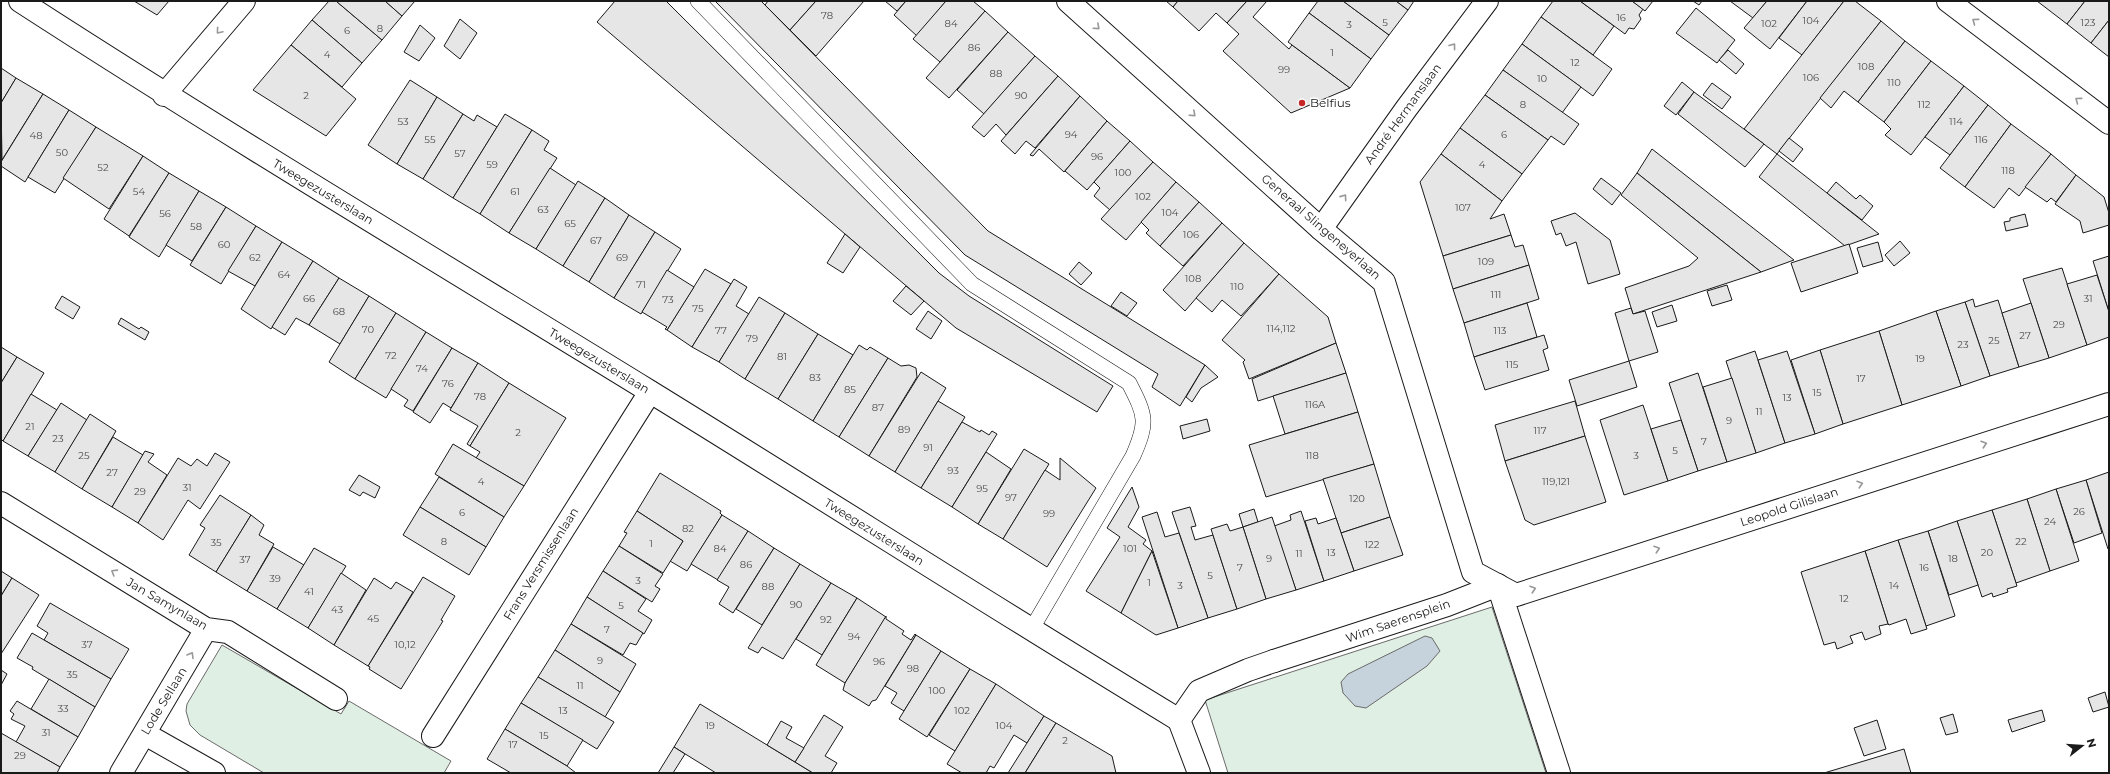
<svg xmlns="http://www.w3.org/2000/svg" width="2110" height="774" viewBox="0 0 2110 774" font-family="Montserrat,sans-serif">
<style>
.green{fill:#e0efe3;stroke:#6a6a6a}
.water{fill:#c6d2dc;stroke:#6a6a6a}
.building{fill:#e6e6e6;stroke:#1a1a1a}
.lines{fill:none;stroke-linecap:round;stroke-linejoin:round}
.service-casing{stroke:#1a1a1a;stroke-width:16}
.pedestrian-casing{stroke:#1a1a1a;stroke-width:24}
.minor-casing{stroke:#1a1a1a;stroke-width:24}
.service{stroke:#fff;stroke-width:15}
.pedestrian{stroke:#fff;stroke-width:22}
.minor{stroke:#fff;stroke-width:22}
.oneway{stroke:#989898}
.poi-dot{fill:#c62828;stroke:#fff;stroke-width:1.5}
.labels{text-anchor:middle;stroke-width:3;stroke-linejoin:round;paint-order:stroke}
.number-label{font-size:10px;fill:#4d4d4d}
.poi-label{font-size:12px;fill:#1a1a1a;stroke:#fff;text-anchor:start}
.street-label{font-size:12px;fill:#1a1a1a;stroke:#fff}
</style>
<rect width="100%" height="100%" fill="#fff"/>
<g class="green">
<polygon points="1492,607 1546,773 1228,773 1205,700"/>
<polygon points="222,645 341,714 349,701 451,761 444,773 264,773 200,735 190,725 186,711 187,704"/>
</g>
<polygon class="water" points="1425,636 1432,638 1440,651 1427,666 1366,708 1355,706 1343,693 1341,682 1348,674"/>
<g class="building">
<polygon points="134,1 169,1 157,15"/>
<polygon points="329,1 336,1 382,40 362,63 312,20"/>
<polygon points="336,1 385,1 402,16 382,40"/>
<polygon points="385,1 415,1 402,16"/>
<polygon points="615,1 666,1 939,273 969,296 1113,386 1097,412 956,328 845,234 597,22"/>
<polygon points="715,1 761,1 988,231 1205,365 1180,406 1152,387 1158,374 965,255"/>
<polygon points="768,1 816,1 790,30 765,5"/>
<polygon points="816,1 864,1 816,56 790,30"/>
<polygon points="885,1 906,1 897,11"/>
<polygon points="906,1 946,1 917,36 894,15"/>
<polygon points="946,1 973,1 985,11 940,62 913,39"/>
<polygon points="1166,1 1178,1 1173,7"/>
<polygon points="1178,1 1247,1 1227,23 1216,13 1199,31 1173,7"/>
<polygon points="1247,1 1267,1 1253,17 1289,49 1292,45 1350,88 1291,113 1223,51 1239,34 1227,23"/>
<polygon points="1318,1 1343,1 1389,35 1371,59 1309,13"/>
<polygon points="1343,1 1396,1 1408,10 1389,35"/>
<polygon points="1396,1 1414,1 1408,10"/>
<polygon points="1553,1 1580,1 1614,26 1593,55 1541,17"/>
<polygon points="1580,1 1632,1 1643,9 1639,15 1641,19 1634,29 1629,28 1625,34"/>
<polygon points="1632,1 1653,1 1645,11"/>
<polygon points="1693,1 1702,1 1699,5"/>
<polygon points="1730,1 1767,1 1753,18"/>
<polygon points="1767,1 1807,1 1770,49 1744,28"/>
<polygon points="1807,1 1844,1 1802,55 1779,38"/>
<polygon points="1844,1 1855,1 1881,21 1777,154 1744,129"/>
<polygon points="2037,1 2085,1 2067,24"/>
<polygon points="2085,1 2109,1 2109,20 2091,43 2067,24"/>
<polygon points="1696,8 1735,40 1717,63 1676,33"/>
<polygon points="985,11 1008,32 949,98 926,78"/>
<polygon points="1309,13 1371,59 1350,88 1288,42"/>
<polygon points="1541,17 1612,69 1593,96 1522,44"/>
<polygon points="460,19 477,33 460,59 444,46"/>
<polygon points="312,20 362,63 342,87 291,45"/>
<polygon points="2109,20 2109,57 2091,43"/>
<polygon points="1881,21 1905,41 1858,102 1844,91 1831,108 1820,98"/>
<polygon points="420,25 435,38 419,61 404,52"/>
<polygon points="1008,32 1035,56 984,114 957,90"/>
<polygon points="1905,41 1931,61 1884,122 1858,102"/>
<polygon points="1522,44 1581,87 1562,113 1503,70"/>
<polygon points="291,45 356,99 326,136 253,90"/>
<polygon points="1728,50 1744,64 1736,74 1719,60"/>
<polygon points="1035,56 1058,76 1006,135 996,124 984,137 972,127"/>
<polygon points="1931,61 1964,86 1911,155 1885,135 1891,129 1884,122"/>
<polygon points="1,68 16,78 1,103"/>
<polygon points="1503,70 1579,124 1564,145 1551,136 1548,140 1485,95"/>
<polygon points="1058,76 1080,96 1035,148 1026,141 1015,154 1001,141"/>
<polygon points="16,78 43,94 2,160 1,103"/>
<polygon points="410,80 437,97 397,164 368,145"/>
<polygon points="1682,82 1694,92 1676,115 1664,106"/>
<polygon points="1712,83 1731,97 1722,109 1703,95"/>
<polygon points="1964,86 1988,105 1950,155 1925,137"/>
<polygon points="1694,92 1764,144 1745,167 1678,114"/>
<polygon points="43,94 69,110 25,182 1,166 1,162"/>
<polygon points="1485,95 1548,140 1522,174 1460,128"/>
<polygon points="1080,96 1107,121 1064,172 1039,149 1033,156 1030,155"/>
<polygon points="437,97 463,114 423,179 397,164"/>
<polygon points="1988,105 2011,124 1965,187 1940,168"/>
<polygon points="69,110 96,127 55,193 28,177"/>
<polygon points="463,114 474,121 477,115 497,127 453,198 423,179"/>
<polygon points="505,114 532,130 480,214 453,198"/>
<polygon points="1107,121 1130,141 1087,190 1065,171"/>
<polygon points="2011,124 2051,154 2019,196 2009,188 1994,208 1965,187"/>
<polygon points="96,127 143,156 109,209 63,178"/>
<polygon points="1460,128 1522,174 1502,201 1441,154"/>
<polygon points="532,130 549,141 544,150 557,158 509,233 480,214"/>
<polygon points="1789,138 1803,149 1793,162 1779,151"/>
<polygon points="1130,141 1153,162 1110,210 1094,196 1100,188 1094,182"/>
<polygon points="1652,149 1794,260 1761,272 1637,173"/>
<polygon points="1441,154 1502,201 1490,219 1504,214 1511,235 1443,256 1420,182"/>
<polygon points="1777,154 1827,193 1879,234 1845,246 1759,177"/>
<polygon points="2051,154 2076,175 2056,202 2051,198 2047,202 2025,187"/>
<polygon points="143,156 169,173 129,236 104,219"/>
<polygon points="1153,162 1176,182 1126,240 1101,219"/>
<polygon points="550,168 576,185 536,249 509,233"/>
<polygon points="169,173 199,191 159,257 129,237"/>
<polygon points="1637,173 1761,272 1633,314 1625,288 1689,266 1698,258 1621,195"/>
<polygon points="2076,175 2104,197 2109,213 2109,225 2083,233 2080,221 2055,204"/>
<polygon points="1601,178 1621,193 1612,205 1593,189"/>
<polygon points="578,181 605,198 563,266 536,249"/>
<polygon points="1176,182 1199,202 1160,246 1146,233 1149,230 1141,222"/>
<polygon points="1836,182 1856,199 1860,195 1873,206 1862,220 1827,193"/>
<polygon points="199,191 226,207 192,261 166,245"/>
<polygon points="605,198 629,215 589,282 563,266"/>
<polygon points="1199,202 1222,223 1183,266 1160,246"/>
<polygon points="226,207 256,226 221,284 190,265"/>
<polygon points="1575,213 1610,240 1620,274 1588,284 1576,242 1566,246 1561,233 1556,235 1551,221"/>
<polygon points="2025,214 2028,226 2006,231 2004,222 2010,221 2010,218"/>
<polygon points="629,215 655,232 614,298 589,282"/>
<polygon points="1222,223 1244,243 1185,311 1163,290"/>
<polygon points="256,226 282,242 255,286 228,271"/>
<polygon points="655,232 681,249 641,314 614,298"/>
<polygon points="845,234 860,247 843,273 827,263"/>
<polygon points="1511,235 1515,247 1523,245 1529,265 1453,289 1443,256"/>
<polygon points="1900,241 1910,253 1894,266 1885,255"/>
<polygon points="282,242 313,261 271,329 241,309"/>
<polygon points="1878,242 1883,261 1863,267 1857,248"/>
<polygon points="1244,243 1279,274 1241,316 1222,300 1212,312 1196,298"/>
<polygon points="1849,244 1858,273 1801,292 1791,263"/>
<polygon points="2109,256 2109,312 2093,261"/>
<polygon points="313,261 339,278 309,325 296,318 285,335 272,327"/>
<polygon points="1079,262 1092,273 1081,285 1069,274"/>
<polygon points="1529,265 1539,299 1464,323 1453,289"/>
<polygon points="2062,268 2087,345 2049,358 2023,279"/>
<polygon points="705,269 731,284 692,347 667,330"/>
<polygon points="667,270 694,287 667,330 665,329 667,327 642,312"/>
<polygon points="1279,274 1328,317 1336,343 1249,379 1243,362 1245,360 1222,340"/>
<polygon points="2097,275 2109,312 2109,337 2087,345 2067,284"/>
<polygon points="339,278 369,296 340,344 309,325"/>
<polygon points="734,279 747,287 736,306 749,314 719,362 692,347"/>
<polygon points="1727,285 1732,300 1712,306 1707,291"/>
<polygon points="906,286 924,301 911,315 893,301"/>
<polygon points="1121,292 1137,303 1127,316 1111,306"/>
<polygon points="62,296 80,307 73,319 55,308"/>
<polygon points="369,296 396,313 355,379 329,362"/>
<polygon points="759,297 785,313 745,379 719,362"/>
<polygon points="1973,299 1975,307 1998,300 2019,367 1990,376 1965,302"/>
<polygon points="1965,302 1990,376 1961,386 1936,311"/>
<polygon points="1527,303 1537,337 1474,357 1464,323"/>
<polygon points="2031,303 2049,358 2019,367 2002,313"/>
<polygon points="1672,305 1677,321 1657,327 1652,312"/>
<polygon points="1631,308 1633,314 1645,311 1658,352 1629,361 1615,313"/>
<polygon points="928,311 942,321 931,339 916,329"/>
<polygon points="1936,311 1961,386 1902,405 1879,331"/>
<polygon points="396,313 426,332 386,398 355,379"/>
<polygon points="785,313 818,334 778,399 745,379"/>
<polygon points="121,318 139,329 141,327 149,332 145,340 118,324"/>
<polygon points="1879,331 1902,405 1843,424 1820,350"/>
<polygon points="426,332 452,348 413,411 404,406 408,400 391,389"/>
<polygon points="818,334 853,355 813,421 778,399"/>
<polygon points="1544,335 1548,348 1543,350 1549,370 1485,390 1474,357"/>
<polygon points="1336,343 1346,373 1258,401 1252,379"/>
<polygon points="859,345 867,350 870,347 888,358 839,437 813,421"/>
<polygon points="1,347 17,357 1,383"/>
<polygon points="452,348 478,363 451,408 443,403 430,423 413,412"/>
<polygon points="1820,350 1843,424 1815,434 1791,360"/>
<polygon points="1755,351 1785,443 1756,453 1726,361"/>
<polygon points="1787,351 1815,434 1785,443 1758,360"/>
<polygon points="17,357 44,373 3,441 1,439 1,383"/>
<polygon points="888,358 901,366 909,365 916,368 917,377 869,456 839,437"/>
<polygon points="1629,361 1637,387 1577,406 1569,380"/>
<polygon points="478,363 509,383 470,446 467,444 478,426 450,410"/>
<polygon points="1205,365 1218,377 1201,388 1192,402 1186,397"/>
<polygon points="921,372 946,388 895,472 869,456"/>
<polygon points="1346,373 1358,412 1285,434 1273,396"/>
<polygon points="1698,373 1727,462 1698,471 1669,383"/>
<polygon points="1732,378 1756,453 1727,462 1703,387"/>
<polygon points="509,383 566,418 524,486 476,458 480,452 470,446"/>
<polygon points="31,394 57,410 28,456 3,441"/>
<polygon points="938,401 965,417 921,488 895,472"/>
<polygon points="1575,401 1585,436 1505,461 1495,425"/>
<polygon points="61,403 87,420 55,472 28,456"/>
<polygon points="1643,405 1668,481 1624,495 1600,420"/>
<polygon points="1358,412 1374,464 1266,497 1249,445"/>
<polygon points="90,414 116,431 82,489 55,472"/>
<polygon points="1207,419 1210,431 1183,439 1180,426"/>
<polygon points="1681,420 1698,471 1668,481 1651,429"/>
<polygon points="962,422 980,432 981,430 989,435 992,431 997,434 952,507 921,488"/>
<polygon points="1585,436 1606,502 1534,525 1525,520 1505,461"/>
<polygon points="113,437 143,455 112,507 82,489"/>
<polygon points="453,444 524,486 504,517 435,474"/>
<polygon points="1024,449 1049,464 1003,539 978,524"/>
<polygon points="145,451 154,454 148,462 167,475 138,523 112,507"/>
<polygon points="986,452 1011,469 978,524 952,507"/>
<polygon points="215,453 230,462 200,509 188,500 163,540 138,523 178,458 191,466 197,459 207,466"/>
<polygon points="1060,458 1096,488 1047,567 1003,539 1045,470 1060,480"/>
<polygon points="1374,464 1390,517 1341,533 1323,479"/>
<polygon points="2109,472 2109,549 2108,549 2086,480"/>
<polygon points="660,473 721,511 720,513 722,515 687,571 670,561 683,541 637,511"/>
<polygon points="359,475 380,487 375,498 363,492 360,496 349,490"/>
<polygon points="439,477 504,517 486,547 420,507"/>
<polygon points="2086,480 2102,533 2074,543 2056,489"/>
<polygon points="1132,487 1139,507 1128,527 1146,540 1143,544 1152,551 1121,613 1086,591 1120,537 1107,528"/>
<polygon points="2056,489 2079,561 2050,571 2027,499"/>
<polygon points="220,495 251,515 216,572 189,555 205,528 200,525"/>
<polygon points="2027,499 2050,571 2016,583 1992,510"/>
<polygon points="420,507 486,547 469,575 403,535"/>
<polygon points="1190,507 1196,526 1191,527 1195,540 1213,535 1237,609 1208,618 1172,512"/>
<polygon points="1254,509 1258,522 1243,527 1239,514"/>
<polygon points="1992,510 2017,586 2007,589 2008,592 1993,597 1992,593 1982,597 1957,521"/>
<polygon points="637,511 683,541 663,573 619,546 627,533 624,532"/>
<polygon points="1301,511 1324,581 1296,590 1274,526 1291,520 1290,515"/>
<polygon points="1157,512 1165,537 1179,533 1208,618 1178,628 1142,517"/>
<polygon points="251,515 264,525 259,535 274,544 247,591 216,572"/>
<polygon points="722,515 748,531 718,580 691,564"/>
<polygon points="1272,517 1296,590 1266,599 1243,527"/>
<polygon points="1390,517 1403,555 1354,571 1341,533"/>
<polygon points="1316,518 1318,524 1336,518 1354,571 1324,581 1305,521"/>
<polygon points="1957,521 1978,585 1949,595 1928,531"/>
<polygon points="1227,524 1230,531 1243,527 1266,599 1237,609 1211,529"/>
<polygon points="748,531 774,548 733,613 719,604 729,587 717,580"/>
<polygon points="1928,531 1955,616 1926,626 1898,540"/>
<polygon points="1898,540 1927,629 1911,634 1906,619 1889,625 1888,624 1865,551"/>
<polygon points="619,546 663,574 655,586 660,589 652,602 603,571"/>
<polygon points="273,547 304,565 277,609 247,591"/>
<polygon points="314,548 346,566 308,628 277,609"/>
<polygon points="774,548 800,564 762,625 736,609"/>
<polygon points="1152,551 1178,628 1156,635 1121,613"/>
<polygon points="1865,551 1888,624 1879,626 1881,634 1865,640 1862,632 1850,636 1853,643 1837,649 1835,642 1824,645 1801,572"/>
<polygon points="800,564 831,583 783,659 762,647 758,653 748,648"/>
<polygon points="1,571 12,578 1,596"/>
<polygon points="603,571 646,599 638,611 652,620 644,634 587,597"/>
<polygon points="341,573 366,590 334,645 308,628"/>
<polygon points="423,577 455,596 441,620 443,621 401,689 369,669 370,667 368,666"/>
<polygon points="12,578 39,595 1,654 1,596"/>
<polygon points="374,578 391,589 396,582 413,592 368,666 334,645"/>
<polygon points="831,583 857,598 822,655 796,639"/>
<polygon points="587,597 643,633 636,645 630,643 623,655 571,624"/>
<polygon points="857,598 886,617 845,683 816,665"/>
<polygon points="50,603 129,649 111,679 44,640 48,633 37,626"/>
<polygon points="886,616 886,619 904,631 902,634 911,640 915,634 916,635 876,700 872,701 869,706 843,690 845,683"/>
<polygon points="571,624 636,664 620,692 555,650"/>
<polygon points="32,633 111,679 95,707 32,669 33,667 17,658"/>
<polygon points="916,635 941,651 904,711 891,703 897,693 885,686"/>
<polygon points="555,650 620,692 605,717 538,677"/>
<polygon points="941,651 970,669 927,737 899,719"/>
<polygon points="970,669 996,684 955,751 929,735"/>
<polygon points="1,670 7,674 1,685"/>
<polygon points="538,677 614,722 597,749 521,703"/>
<polygon points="49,679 95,707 78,737 31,709"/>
<polygon points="996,684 1044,716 1027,743 1014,735 994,768 990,766 986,773 962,773 947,764"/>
<polygon points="2105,692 2109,707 2093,712 2088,698"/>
<polygon points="17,701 78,737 60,767 16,742 25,726 11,719 14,714 10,711"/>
<polygon points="521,703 583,740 567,766 505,729"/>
<polygon points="700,704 767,745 813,773 716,773 674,747"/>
<polygon points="2042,710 2045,721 2012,732 2008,720"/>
<polygon points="1953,714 1958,732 1946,735 1940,718"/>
<polygon points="824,715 843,727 825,756 837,763 831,773 813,773 795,762"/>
<polygon points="1044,716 1056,723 1025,773 1008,773"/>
<polygon points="1877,720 1886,749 1864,756 1854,728"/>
<polygon points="781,721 792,727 786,738 804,748 795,762 767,745"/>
<polygon points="1056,723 1112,756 1116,773 1025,773"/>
<polygon points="505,729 567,766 576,773 511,773 487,759"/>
<polygon points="1,733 60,767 57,773 1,773"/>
<polygon points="674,747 685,754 673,773 658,773"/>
<polygon points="1904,749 1911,773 1824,773"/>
</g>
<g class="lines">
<g class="service-casing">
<path id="service" d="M698 1 972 284 1129 383C1146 416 1148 422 1133 456L1031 630"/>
</g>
<g class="pedestrian-casing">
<polyline id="pedestrian" points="1274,661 1447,605 1498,585 1559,773"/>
</g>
<g class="minor-casing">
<g id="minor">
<path d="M20 1C227 135 439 262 649 391 826 500 1001 612 1179 720"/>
<polyline points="1068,1 1321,229 1384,282 1473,572 1516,595 2109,404"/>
<polyline points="1948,1 2109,123"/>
<polyline points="164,95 244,1"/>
<polyline points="1321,229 1406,109 1487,1"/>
<polyline points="1,503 206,629 228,632 336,699"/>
<polyline points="1179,720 1199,691 1248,670 1274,661"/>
<polyline points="1179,720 1199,773"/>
<polyline points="145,734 214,773"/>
<polyline points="433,736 650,392"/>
<polyline points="121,773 206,629"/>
</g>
</g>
<use href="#service" class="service"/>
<use href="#pedestrian" class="pedestrian"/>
<use href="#minor" class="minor"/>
</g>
<defs><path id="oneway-chevron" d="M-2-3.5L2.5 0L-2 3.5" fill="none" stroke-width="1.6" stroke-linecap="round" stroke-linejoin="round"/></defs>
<g class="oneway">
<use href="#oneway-chevron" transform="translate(1975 21) rotate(-143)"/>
<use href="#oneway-chevron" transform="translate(1097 27) rotate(42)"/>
<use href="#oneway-chevron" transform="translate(219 31) rotate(130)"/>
<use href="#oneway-chevron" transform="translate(1453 46) rotate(-53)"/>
<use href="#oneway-chevron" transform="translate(2078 100) rotate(-143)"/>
<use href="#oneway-chevron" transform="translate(1193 114) rotate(42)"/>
<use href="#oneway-chevron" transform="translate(1344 197) rotate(-55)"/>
<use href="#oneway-chevron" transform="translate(1984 444) rotate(-18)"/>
<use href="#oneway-chevron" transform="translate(1860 484) rotate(-18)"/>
<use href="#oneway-chevron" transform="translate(1657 549) rotate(-18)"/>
<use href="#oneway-chevron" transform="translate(114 572) rotate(-148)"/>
<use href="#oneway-chevron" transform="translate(1533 589) rotate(-18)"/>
<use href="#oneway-chevron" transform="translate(191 655) rotate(-59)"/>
</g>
<circle class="poi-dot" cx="1302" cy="103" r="4"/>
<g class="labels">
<g class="number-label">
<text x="827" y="19">78</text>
<text x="1621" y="21">16</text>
<text x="1811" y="24">104</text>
<text x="1385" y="26">5</text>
<text x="2088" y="26">123</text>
<text x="951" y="27">84</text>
<text x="1769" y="27">102</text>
<text x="1349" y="28">3</text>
<text x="380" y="32">8</text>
<text x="347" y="34">6</text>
<text x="974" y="51">86</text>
<text x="1332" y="56">1</text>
<text x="327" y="58">4</text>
<text x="1575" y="66">12</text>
<text x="1866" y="70">108</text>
<text x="1284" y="73">99</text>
<text x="996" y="77">88</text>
<text x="1811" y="81">106</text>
<text x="1542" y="82">10</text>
<text x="1894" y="86">110</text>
<text x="306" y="99">2</text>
<text x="1021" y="99">90</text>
<text x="1523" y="108">8</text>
<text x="1924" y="108">112</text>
<text x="403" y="125">53</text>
<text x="1956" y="125">114</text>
<text x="1071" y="138">94</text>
<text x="1504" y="138">6</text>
<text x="36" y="139">48</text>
<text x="430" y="143">55</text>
<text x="1981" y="143">116</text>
<text x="62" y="156">50</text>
<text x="460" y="157">57</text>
<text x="1097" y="160">96</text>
<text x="492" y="168">59</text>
<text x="1482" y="168">4</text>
<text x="103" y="171">52</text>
<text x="2008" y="174">118</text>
<text x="1123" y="176">100</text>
<text x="139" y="195">54</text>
<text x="515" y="195">61</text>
<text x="1143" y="200">102</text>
<text x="1463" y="211">107</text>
<text x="543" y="213">63</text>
<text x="1170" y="216">104</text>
<text x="165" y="217">56</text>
<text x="570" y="227">65</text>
<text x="196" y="230">58</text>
<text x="1191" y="238">106</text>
<text x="596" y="244">67</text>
<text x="224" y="248">60</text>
<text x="255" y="261">62</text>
<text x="622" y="261">69</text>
<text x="1486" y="265">109</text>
<text x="284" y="278">64</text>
<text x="1193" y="282">108</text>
<text x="641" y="288">71</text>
<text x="1237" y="290">110</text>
<text x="1496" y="298">111</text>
<text x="309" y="302">66</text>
<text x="2088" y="302">31</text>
<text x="668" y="303">73</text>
<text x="698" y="312">75</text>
<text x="339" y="315">68</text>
<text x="2059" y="328">29</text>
<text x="1281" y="332">114,112</text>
<text x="368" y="333">70</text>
<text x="721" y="334">77</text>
<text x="1500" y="334">113</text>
<text x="2025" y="339">27</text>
<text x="752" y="342">79</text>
<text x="1994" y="344">25</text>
<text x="1963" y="348">23</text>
<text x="391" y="359">72</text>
<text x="782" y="360">81</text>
<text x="1920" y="362">19</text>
<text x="1512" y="368">115</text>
<text x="422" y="372">74</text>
<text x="815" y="381">83</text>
<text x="1861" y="382">17</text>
<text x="448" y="387">76</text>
<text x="850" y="393">85</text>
<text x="1817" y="396">15</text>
<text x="480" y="400">78</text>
<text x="1787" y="401">13</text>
<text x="1315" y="408">116A</text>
<text x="878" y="411">87</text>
<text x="1759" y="415">11</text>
<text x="1729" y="424">9</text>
<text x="30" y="430">21</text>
<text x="904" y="433">89</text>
<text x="1540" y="434">117</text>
<text x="518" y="436">2</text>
<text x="58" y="442">23</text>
<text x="1704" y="445">7</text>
<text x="928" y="451">91</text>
<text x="1675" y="454">5</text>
<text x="84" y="459">25</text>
<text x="1312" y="459">118</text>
<text x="1636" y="459">3</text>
<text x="953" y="474">93</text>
<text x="112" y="476">27</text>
<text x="481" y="485">4</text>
<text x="1556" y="485">119,121</text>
<text x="187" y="491">31</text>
<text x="982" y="492">95</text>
<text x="140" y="495">29</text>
<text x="1011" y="501">97</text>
<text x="1357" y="502">120</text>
<text x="2079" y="515">26</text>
<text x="462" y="516">6</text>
<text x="1049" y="517">99</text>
<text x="2050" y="525">24</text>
<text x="688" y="532">82</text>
<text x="444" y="545">8</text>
<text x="2021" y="545">22</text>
<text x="216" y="546">35</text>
<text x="651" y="547">1</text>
<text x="1372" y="548">122</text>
<text x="720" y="552">84</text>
<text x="1130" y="552">101</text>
<text x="1331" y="556">13</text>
<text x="1987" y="556">20</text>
<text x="1299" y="557">11</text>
<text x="1269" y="562">9</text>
<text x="1953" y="562">18</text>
<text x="245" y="563">37</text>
<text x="746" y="568">86</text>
<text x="1240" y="571">7</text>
<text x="1924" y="571">16</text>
<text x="1210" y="579">5</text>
<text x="275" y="582">39</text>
<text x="638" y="584">3</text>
<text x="1149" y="586">1</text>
<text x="1180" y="589">3</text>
<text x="1894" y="589">14</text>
<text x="768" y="590">88</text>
<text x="309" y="595">41</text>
<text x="1844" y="602">12</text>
<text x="796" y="608">90</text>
<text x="621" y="609">5</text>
<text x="337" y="613">43</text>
<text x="373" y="622">45</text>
<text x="826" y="623">92</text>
<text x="607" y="633">7</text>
<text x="854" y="640">94</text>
<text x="87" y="648">37</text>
<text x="405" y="648">10,12</text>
<text x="600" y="664">9</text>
<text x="879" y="665">96</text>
<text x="913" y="672">98</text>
<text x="72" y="678">35</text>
<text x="580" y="689">11</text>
<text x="937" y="694">100</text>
<text x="63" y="712">33</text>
<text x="563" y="714">13</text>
<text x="962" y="714">102</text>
<text x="710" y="729">19</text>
<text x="1004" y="729">104</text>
<text x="46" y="736">31</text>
<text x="544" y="739">15</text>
<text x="1065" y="744">2</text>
<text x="513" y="748">17</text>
<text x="20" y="759">29</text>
</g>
<g class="poi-label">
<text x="1310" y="107">Belfius</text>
</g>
<g class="street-label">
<text transform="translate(1403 114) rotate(-54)" y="4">André Hermanslaan</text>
<text transform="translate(323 192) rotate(31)" y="4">Tweegezusterslaan</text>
<text transform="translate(1321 227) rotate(41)" y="4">Generaal Slingeneyerlaan</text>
<text transform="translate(599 361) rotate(31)" y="4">Tweegezusterslaan</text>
<text transform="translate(1789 507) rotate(-18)" y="4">Leopold Gilislaan</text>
<text transform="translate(874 532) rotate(32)" y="4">Tweegezusterslaan</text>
<text transform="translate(541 564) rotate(-58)" y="4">Frans Versmissenlaan</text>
<text transform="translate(167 604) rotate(30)" y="4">Jan Samynlaan</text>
<text transform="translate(1398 621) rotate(-19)" y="4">Wim Saerensplein</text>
<text transform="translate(164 701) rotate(-59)" y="4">Lode Sellaan</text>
</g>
</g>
<rect width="2110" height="774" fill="none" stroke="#1a1a1a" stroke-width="4"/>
<g transform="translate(2082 746) rotate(73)" stroke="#ffffff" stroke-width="3" paint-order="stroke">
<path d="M0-3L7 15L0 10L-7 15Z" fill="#1a1a1a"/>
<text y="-6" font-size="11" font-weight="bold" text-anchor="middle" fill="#1a1a1a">N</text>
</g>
</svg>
